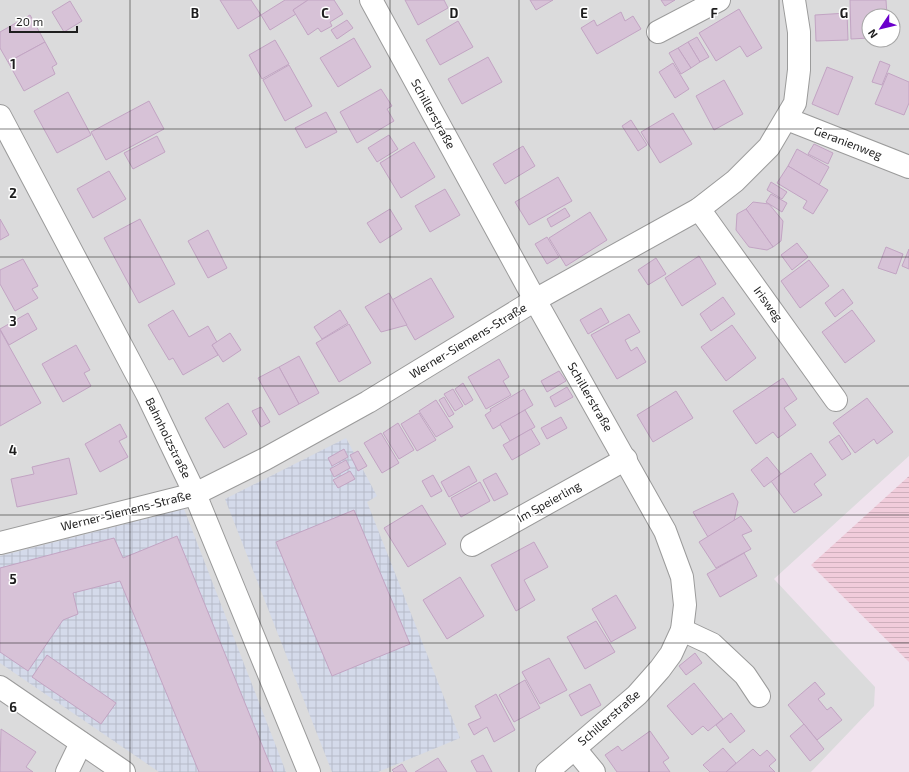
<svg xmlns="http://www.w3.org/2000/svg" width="909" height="772" viewBox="0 0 909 772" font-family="'Exo 2',sans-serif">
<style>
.residential{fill:#dbdbdc;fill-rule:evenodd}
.industrial{fill:url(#industrial-grid)}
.farmland{fill:url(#farmland-rules)}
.building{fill:#d7c2d7;stroke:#c2a4c3}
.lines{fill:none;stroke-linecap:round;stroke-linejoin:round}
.minor-casing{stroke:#9b9b9b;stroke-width:24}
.minor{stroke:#fff;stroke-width:22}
.grid{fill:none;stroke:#1e1e1e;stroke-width:1;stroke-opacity:0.55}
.labels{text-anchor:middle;stroke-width:3;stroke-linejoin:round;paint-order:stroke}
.street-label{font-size:12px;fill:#1e1e1e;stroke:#fff}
.grid-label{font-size:13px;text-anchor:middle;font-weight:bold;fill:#1e1e1e;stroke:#fff;stroke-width:3;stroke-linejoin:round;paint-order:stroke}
</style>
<defs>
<pattern id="industrial-grid" width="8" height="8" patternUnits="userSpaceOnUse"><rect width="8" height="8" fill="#d4daea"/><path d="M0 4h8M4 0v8" fill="none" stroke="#b6bbc8"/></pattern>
<pattern id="farmland-rules" width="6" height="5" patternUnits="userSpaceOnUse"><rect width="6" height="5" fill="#f1ccdb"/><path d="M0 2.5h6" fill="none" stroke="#ceafbc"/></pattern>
</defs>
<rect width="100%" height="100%" fill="#f0e3ee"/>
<path class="residential" d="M0 0H909V456L774 579 875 687 874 706 811 772H0ZM869 16H893V40H869Z"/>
<g class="industrial">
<polygon points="346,438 377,496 367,502 460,738 378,772 332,772 225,499"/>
<polygon points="184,509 286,772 159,772 0,663 0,556"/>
</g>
<polygon class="farmland" points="909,476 909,662 811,565"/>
<g class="building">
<polygon points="220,0 251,0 261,15 238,29"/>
<polygon points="285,0 308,0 293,10 296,14 270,30 261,15"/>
<polygon points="308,0 334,0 343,14 330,22 332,26 321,32 318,28 308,35 293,10"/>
<polygon points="405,0 444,0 448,8 418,25"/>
<polygon points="530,0 553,0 536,10"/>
<polygon points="661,0 675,0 665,6"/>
<polygon points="850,0 886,0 887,16 869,16 869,38 851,39"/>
<polygon points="70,1 82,21 64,32 52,12"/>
<polygon points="739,9 762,48 747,57 740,46 716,61 699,33"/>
<polygon points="621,12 625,21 633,16 641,29 597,54 581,28 594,20 597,26"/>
<polygon points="847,13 848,40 816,41 815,15"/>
<polygon points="30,15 45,42 8,62 0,48 0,32"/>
<polygon points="347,20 353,28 337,39 331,30"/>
<polygon points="458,21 473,47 440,65 426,40"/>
<polygon points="697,37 709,57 700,62 688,42"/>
<polygon points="354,38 371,67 338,87 320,58"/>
<polygon points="275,40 289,64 262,79 249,55"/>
<polygon points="45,42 57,64 52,67 55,74 24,91 8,62"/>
<polygon points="688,42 700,62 691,68 678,48"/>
<polygon points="678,48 691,68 681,74 669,53"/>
<polygon points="488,57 502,82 462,104 448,79"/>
<polygon points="880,61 890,65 882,85 872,82"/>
<polygon points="673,63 689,89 675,98 659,72"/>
<polygon points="289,65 312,106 285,121 263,80"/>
<polygon points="827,67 853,77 838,115 812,104"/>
<polygon points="888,73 909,82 909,103 904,115 875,104"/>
<polygon points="724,80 743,114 714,130 696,96"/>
<polygon points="381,89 392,106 387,109 394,121 357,143 340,112"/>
<polygon points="68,92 91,135 57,153 34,111"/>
<polygon points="149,101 164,129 106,160 91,132"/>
<polygon points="326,112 337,132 306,148 295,128"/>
<polygon points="673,113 692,144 660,163 641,132"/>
<polygon points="631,120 647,145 638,151 622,126"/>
<polygon points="389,135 398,149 377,162 368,148"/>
<polygon points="157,136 165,152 133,169 124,153"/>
<polygon points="414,142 435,177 401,198 380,163"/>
<polygon points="814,144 833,153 828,164 808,154"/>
<polygon points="523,146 535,166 505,184 493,164"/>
<polygon points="797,149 829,167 819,185 788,166"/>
<polygon points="788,166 828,190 813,214 803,208 807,201 777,183"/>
<polygon points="109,171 126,199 93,218 77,189"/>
<polygon points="558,177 572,201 529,225 515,202"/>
<polygon points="771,182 787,192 782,199 767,190"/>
<polygon points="445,189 460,215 430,232 415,206"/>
<polygon points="771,194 787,203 782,212 766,202"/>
<polygon points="753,202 769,204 783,221 781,241 773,247 746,209"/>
<polygon points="565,208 570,216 551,227 547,219"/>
<polygon points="390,209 402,229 380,243 367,223"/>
<polygon points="746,209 773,247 767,250 749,247 736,230 737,214"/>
<polygon points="590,212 607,240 566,266 549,238"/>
<polygon points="0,219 9,235 0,240"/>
<polygon points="140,219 175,284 139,303 104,238"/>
<polygon points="208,230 227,268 208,278 188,241"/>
<polygon points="547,237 559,257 547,264 535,244"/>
<polygon points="797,243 808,257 792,270 781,255"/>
<polygon points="886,247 903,254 896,274 878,268"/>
<polygon points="909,249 909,269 902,266"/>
<polygon points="699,256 716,284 682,306 665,278"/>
<polygon points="656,258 666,274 648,285 638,270"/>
<polygon points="23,259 38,286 32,289 38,298 15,311 0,284 0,270"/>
<polygon points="809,260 829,286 800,308 781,281"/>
<polygon points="431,278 454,317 415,340 392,300"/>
<polygon points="843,289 853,303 835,317 825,303"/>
<polygon points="389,293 407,325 381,332 365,307"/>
<polygon points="723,297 735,314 711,331 700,314"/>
<polygon points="601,308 609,322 588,334 580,320"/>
<polygon points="173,310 189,337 208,326 217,342 212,345 218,355 183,375 173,358 169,360 148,325"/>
<polygon points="340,310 348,323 322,339 314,327"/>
<polygon points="852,310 875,341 845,363 822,332"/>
<polygon points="28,313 37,329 9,345 0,329"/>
<polygon points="629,314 640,332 625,340 631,351 637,347 646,362 617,379 591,335"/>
<polygon points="349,324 371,363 339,382 316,343"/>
<polygon points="732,325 756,358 726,381 701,347"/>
<polygon points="0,330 41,403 0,426"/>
<polygon points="230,333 241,350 223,362 212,345"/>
<polygon points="76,345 90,370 84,373 91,386 63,402 42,364"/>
<polygon points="299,356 319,393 299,404 279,367"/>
<polygon points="499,359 509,377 503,381 511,395 486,409 468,377"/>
<polygon points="279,367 299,404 279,415 258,378"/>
<polygon points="559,371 566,381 547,392 541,381"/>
<polygon points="783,378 797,399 784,408 796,425 778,438 773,432 756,444 733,411"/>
<polygon points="463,383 473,400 465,405 455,389"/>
<polygon points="567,387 573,397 555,407 550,397"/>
<polygon points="453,389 463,406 455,411 444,394"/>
<polygon points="524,389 533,405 493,429 485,415 491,411 490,409"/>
<polygon points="676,391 693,418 653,442 637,415"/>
<polygon points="444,397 454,414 449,417 439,400"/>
<polygon points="867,398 893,432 877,444 874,439 855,453 833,423"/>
<polygon points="436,400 453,427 436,437 419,411"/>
<polygon points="228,403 247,434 224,448 205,418"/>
<polygon points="261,407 270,422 261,427 252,411"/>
<polygon points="525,410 535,427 510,441 500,424"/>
<polygon points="419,413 436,440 417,451 401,424"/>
<polygon points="561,417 567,428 547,439 541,428"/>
<polygon points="398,423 414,450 399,459 383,433"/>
<polygon points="120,424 127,437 119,441 128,457 100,472 85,444"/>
<polygon points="531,429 540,444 512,460 503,445"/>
<polygon points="381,433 399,463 382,473 364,443"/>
<polygon points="839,435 851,454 842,460 829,442"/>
<polygon points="344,449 348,457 332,466 328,458"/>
<polygon points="358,451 367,466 358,471 350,455"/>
<polygon points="811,453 826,475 814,484 822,495 794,513 771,481"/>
<polygon points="767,457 781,474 764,487 751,470"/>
<polygon points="69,458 77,494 17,507 11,479 34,474 32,467"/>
<polygon points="346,460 350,468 334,477 330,469"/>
<polygon points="469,466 477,481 449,497 441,482"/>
<polygon points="350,471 355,479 338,488 333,480"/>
<polygon points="496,473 508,494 494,501 483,480"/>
<polygon points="433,475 442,491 431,497 422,481"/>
<polygon points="480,482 490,501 461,517 451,498"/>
<polygon points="733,493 738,502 734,521 708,537 693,512"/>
<polygon points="422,505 446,544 408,567 384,528"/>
<polygon points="354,510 410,644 332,676 276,542"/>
<polygon points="741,516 752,531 742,535 751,549 716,568 699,542"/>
<polygon points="177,536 273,772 199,772 120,581 73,593 78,614 63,620 28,671 0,652 0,568 114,538 123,558"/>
<polygon points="534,542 548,567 524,580 535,600 516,611 491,565"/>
<polygon points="744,553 757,576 720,597 707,574"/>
<polygon points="460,577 484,616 447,639 423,600"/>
<polygon points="616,595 636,628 611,642 592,609"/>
<polygon points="596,621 615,652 585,669 567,637"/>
<polygon points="695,653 702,663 686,675 679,666"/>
<polygon points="47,655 116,703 101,724 32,677"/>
<polygon points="549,658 567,690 540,704 522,672"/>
<polygon points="525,680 540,708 514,722 499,695"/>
<polygon points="815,682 825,694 818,699 827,710 831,707 842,720 817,740 788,705"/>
<polygon points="694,683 723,719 708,731 703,726 692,735 667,706"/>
<polygon points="590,684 601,705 581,716 569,695"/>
<polygon points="496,694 515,730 494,742 487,727 474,735 468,724 481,718 475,706"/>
<polygon points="731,713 745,731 730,743 716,725"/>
<polygon points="804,724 824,749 810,761 790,736"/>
<polygon points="1,729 36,752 26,767 33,772 0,772"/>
<polygon points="650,731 669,758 663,762 670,772 617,772 605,755 618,746 622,751"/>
<polygon points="723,748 736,763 726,772 710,772 703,765"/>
<polygon points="753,749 760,756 767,750 776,760 769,766 775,772 726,772"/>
<polygon points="483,755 492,772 477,772 471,761"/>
<polygon points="438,758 447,772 415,772"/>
<polygon points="402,764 407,772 394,772 392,770"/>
</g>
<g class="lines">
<g class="minor-casing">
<g id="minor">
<polyline points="371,0 535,300 665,531 682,577 685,605 682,630 671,654 660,669 637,695 547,772"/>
<polyline points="658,32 719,0"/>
<polyline points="0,116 147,394 195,494 309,772"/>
<polyline points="787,119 909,167"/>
<polyline points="699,209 836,400"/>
<polyline points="0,543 195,494 265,459 368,402 535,300 699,209 735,181 769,147 795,103 799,70 799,32 794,0"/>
<polyline points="472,545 626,459"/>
<polyline points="682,630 712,644 745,675 759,696"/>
<polyline points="0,687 124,772"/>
<polyline points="575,749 594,772"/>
<polyline points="67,772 81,743"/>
</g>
</g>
<use href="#minor" class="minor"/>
</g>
<path class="grid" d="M130 0V772M260 0V772M390 0V772M519 0V772M649 0V772M779 0V772M0 129H909M0 257H909M0 386H909M0 515H909M0 643H909"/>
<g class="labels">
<g class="street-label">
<text transform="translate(433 114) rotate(61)" y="4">Schillerstraße</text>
<text transform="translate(848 143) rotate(21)" y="4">Geranienweg</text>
<text transform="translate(768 304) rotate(54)" y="4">Irisweg</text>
<text transform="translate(468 341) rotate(-31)" y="4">Werner-Siemens-Straße</text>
<text transform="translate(590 397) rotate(60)" y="4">Schillerstraße</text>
<text transform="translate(168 438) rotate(64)" y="4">Bahnholzstraße</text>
<text transform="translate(549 502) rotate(-29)" y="4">Im Speierling</text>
<text transform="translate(126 511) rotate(-14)" y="4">Werner-Siemens-Straße</text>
<text transform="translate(609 718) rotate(-41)" y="4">Schillerstraße</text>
</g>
</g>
<g class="grid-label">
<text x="195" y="18">B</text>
<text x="325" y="18">C</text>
<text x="454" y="18">D</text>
<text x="584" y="18">E</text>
<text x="714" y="18">F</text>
<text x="844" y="18">G</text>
<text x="13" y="69">1</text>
<text x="13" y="198">2</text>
<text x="13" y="326">3</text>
<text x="13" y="455">4</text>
<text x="13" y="584">5</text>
<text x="13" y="712">6</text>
</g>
<g transform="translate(881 28) rotate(235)"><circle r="19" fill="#ffffff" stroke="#a5a5a5"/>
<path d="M0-3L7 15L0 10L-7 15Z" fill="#6b00cc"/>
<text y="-6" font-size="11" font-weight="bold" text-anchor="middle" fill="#1e1e1e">N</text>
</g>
<path d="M10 26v6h67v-6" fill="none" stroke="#1e1e1e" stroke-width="2"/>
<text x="16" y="26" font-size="12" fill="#1e1e1e" stroke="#ffffff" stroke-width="3" paint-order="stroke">20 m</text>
</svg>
